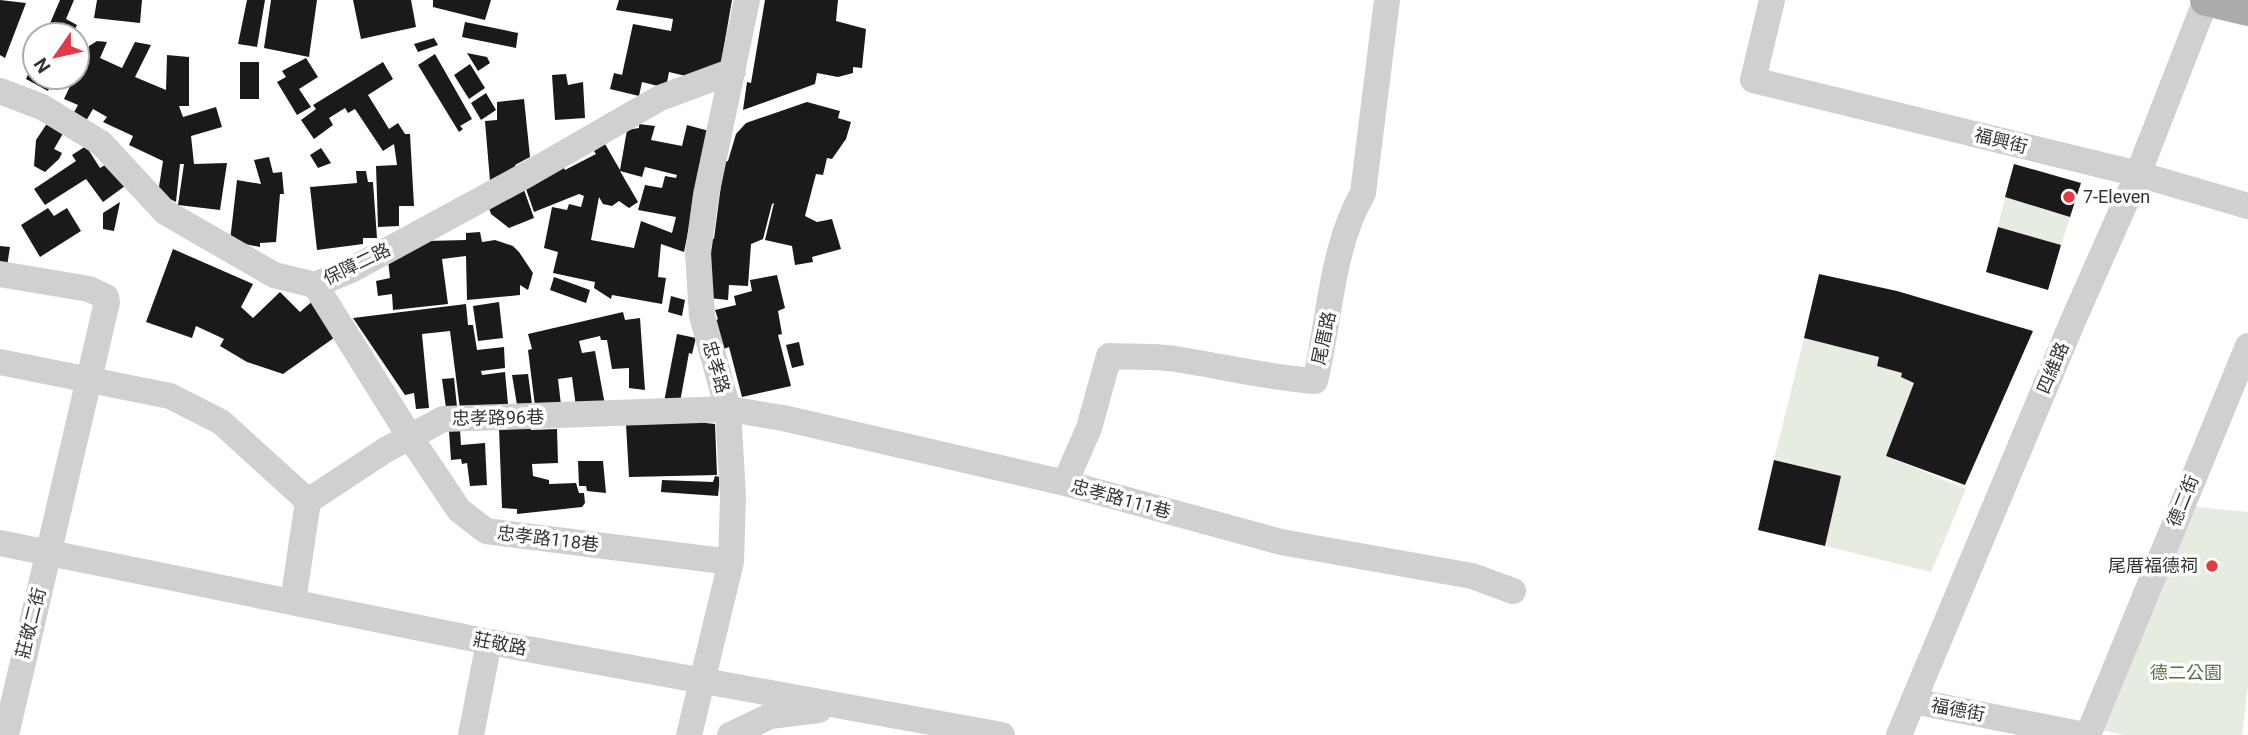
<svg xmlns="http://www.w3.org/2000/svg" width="2248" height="735" viewBox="0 0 2248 735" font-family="Roboto,'Noto Sans TC',sans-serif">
<rect width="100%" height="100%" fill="#fff"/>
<!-- green -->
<path fill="#e6ecdf" d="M2005,197L2070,217L2061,245L1998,227Z
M1804,338L1879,357L1877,366L1902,373L1914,383L1886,456L1966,489L1931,572L1825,546L1841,476L1774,460Z
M2189,506L2248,512V687L2242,735H2124L2097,729Z"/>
<!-- building -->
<path fill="#1a1a1a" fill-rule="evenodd" d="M0,0L26,3L5,58L0,55Z
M60,0H74L66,19L77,25L72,35H45Z
M97,0H142L140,23L94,18Z
M247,0H265L257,47L238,44Z
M271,0H317L309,57L264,48Z
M353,0H411L416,27L361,39Z
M433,0H491L485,20L433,7Z
M619,0H732L720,69L690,77L669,72L666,88L642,82L639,96L610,89L614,73L622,75L633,24L671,31L673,19L616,10Z
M765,0H838L836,21L866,29L862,68L853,67V73L838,77L817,73L815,84L743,110L747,82L751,83Z
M465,22L518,33L516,48L462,37Z
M434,38L438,45L418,52L414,44Z
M97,41L107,42L100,58L122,68L135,42L151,45L135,77L166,90L167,55L189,57V106H179L183,117L216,107L222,127L191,136L194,164L227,163L220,210L178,205L184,164H180L176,202L158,193L163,161L129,145L133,136L103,122L107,117L93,109L86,121L73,114L78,105L64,99L89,46Z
M467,53L487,57L490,63L478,71Z
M435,54L472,119L460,126L463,129L459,132L418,65Z
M35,58V77H54L48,91L26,79Z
M306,58L318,77L299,89L311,107L297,115L277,82L286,77L282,71Z
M240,62H259V99H240Z
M383,62L393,79L368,95L389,129L398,123L405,134H410L414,206H399V226L378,227L376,166L397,165L394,144L383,151L355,109L348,113L345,108L329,118L333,125L314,139L301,120L316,109L313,105Z
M470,64L485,88L469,99L454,75Z
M566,74L568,85L583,82L585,118L555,120L552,75Z
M486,93L496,110L481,120L471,103Z
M524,99L530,157L515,165L517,169L490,181L485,121L497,120V102Z
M807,102L840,111L838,118L851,122L846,139L832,159L827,158L823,175L816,174L805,216L817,222L832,219L841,249L812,257L813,262L795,265L792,246L765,240L774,203L772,204L763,239L751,244L748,286L729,285L728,300L709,298V238L714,239L724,162L728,161L736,134L746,123Z
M48,122L65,130L54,149L62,153L59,159L45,172L34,166L36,140Z
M639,124L655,126L651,140L682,146L687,125L709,131L684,252L661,244L658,277L666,278L662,304L612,295L611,299L594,288L595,282L553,273L558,252L544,248L552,207L567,210L569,204L581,207L584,196L579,194L534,212L525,186L563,166L565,170L596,154L594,151L605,144L620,170L627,130L639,128ZM645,167L677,175L676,178L665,176L662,188L645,185L638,210L676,217L672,233L641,221L634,248L591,240L599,197L603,204L612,206L619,201L629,208L638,202L620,171L642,177Z
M86,146L100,168L110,162L125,186L103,202L86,179L45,205L34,189L76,161L72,155Z
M321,148L331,163L318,168L310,155Z
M269,157L273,173L282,172L284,194H280L276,242L260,243V247L230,241L237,180L261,184L254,160Z
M2014,164L2081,183L2070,217L2005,197Z
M356,171H366L368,182H373L377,238H363V244L317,250L310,187L357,183Z
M523,187L534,218L509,228L491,214L488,205Z
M120,202L114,231L103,229V213Z
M48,208L54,216L67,208L81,231L40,257L21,225Z
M1998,227L2061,245L2048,290L1986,272Z
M480,232L482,242L495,240L513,246L519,252L533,273L528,290L520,285V295L467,300L466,256L442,259L448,304L393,310L392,294L378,296L376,281L390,278L388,260L427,241L466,240V233Z
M0,246L10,247L7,266L0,265Z
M173,249L253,284L241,307L253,318L280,292L300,312L315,299L338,335L283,374L247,362L220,346L224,339L196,326L192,338L146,322Z
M1819,274L1897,291L2033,331L1965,485L1886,456L1914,383L1901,377L1902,373L1877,366L1879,357L1804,338Z
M777,275L785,308L778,311L782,334L778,335L791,386L742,397L729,347L721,350L713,322L718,319L715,310L736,305L734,296L752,291L750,280Z
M554,277L590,290L586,303L550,290Z
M671,296L685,300L682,316L668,312Z
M499,302L503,338L478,341L473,306Z
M466,304L468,325H473L477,350L504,347L505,368L481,371L482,375L505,372L508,404L460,409L450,331L422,334L429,408L416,409L414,393L405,395L353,318Z
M623,312L625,320L640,318L645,390L629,388V368L612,369L607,340H601L600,336L579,341L582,353L595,351L605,405L576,407L572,377L558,379L561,405L535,406L528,350L532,349L528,334Z
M677,334L696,338L692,354L689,353L680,402H664Z
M799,342L804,365L792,368L786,345Z
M528,374L532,404L517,405L512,375Z
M454,378L457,407L446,408L442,379Z
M687,421L715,424L717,475L629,477L626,424Z
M530,427L531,430L557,429L558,463L532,464L533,476L549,480V484L576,483L579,493H584L585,503L582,507L517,514V509L502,508L499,428Z
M460,430L461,445L485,443L487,485L470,486L467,463L462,464L461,459L451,460L449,431Z
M1774,460L1841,476L1825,546L1758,530Z
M578,461H603L606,493L587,491L586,486H579Z
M715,476L720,477L718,496L661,492L662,480L713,482Z"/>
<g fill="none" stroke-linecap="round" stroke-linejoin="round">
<!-- minor -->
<path stroke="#d0d0d0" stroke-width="26" d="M1772,0L1753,80L2138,174L2248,206
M0,91L42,107L101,143L165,212L274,275L315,285L351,270L528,174L660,98L733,71
M0,274L89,289L106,297L107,302L6,735
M315,285L410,437L443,419L728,409L783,418L1065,483L1281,542L1472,576L1513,591
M0,362L170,396L221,422L308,501
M1065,483L1089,428L1109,356C1131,357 1154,356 1175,359C1222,366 1267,378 1315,381C1330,320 1331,248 1363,193L1387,0
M0,543L489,642L1002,735
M293,602L308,501L387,449L410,437L459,510L486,531L731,562
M1913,701L2085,735
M471,735L489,642
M689,735L731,562L733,497L728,409L702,316L698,253L706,195L747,0
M730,735L770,716L819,710
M1899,735L2072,323L2138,174L2206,0
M2088,735L2248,346"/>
<!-- major -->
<path stroke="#ababab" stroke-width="32" d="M2206,0L2248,10"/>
</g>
<!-- markers -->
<g fill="#e63946" stroke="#fff" stroke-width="2.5">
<circle cx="2069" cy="197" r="7"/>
<circle cx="2212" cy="566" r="7"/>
</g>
<g text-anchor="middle" stroke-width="7" stroke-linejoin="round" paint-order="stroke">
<!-- street labels -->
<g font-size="18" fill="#333" stroke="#fff">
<text transform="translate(2001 141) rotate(14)" y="6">福興街</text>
<text transform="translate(357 264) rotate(-26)" y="6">保障二路</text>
<text transform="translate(1324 338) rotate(-78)" y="6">尾厝路</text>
<text transform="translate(716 367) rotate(74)" y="6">忠孝路</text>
<text transform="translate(2053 368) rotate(-67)" y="6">四維路</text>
<text transform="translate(498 418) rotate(-1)" y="6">忠孝路96巷</text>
<text transform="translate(1121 499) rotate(15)" y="6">忠孝路111巷</text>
<text transform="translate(2183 501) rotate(-68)" y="6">德二街</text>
<text transform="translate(548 539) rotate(7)" y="6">忠孝路118巷</text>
<text transform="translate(31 623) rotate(-76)" y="6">莊敬二街</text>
<text transform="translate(500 644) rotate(11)" y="6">莊敬路</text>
<text transform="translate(1958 710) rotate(11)" y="6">福德街</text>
</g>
<!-- poi labels -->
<g font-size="18" fill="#333" stroke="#fff" text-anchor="start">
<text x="2083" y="203">7-Eleven</text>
<text x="2198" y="572" text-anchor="end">尾厝福德祠</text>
</g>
<!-- park labels -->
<g font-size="18" fill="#56703f" stroke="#fff">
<text x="2186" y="679">德二公園</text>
</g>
</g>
<!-- north arrow -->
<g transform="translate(56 56) rotate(236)"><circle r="33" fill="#ffffff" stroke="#adadad" stroke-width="2"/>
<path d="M0-5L12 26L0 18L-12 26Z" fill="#e63946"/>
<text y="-10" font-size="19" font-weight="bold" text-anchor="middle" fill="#333333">N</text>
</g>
</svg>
